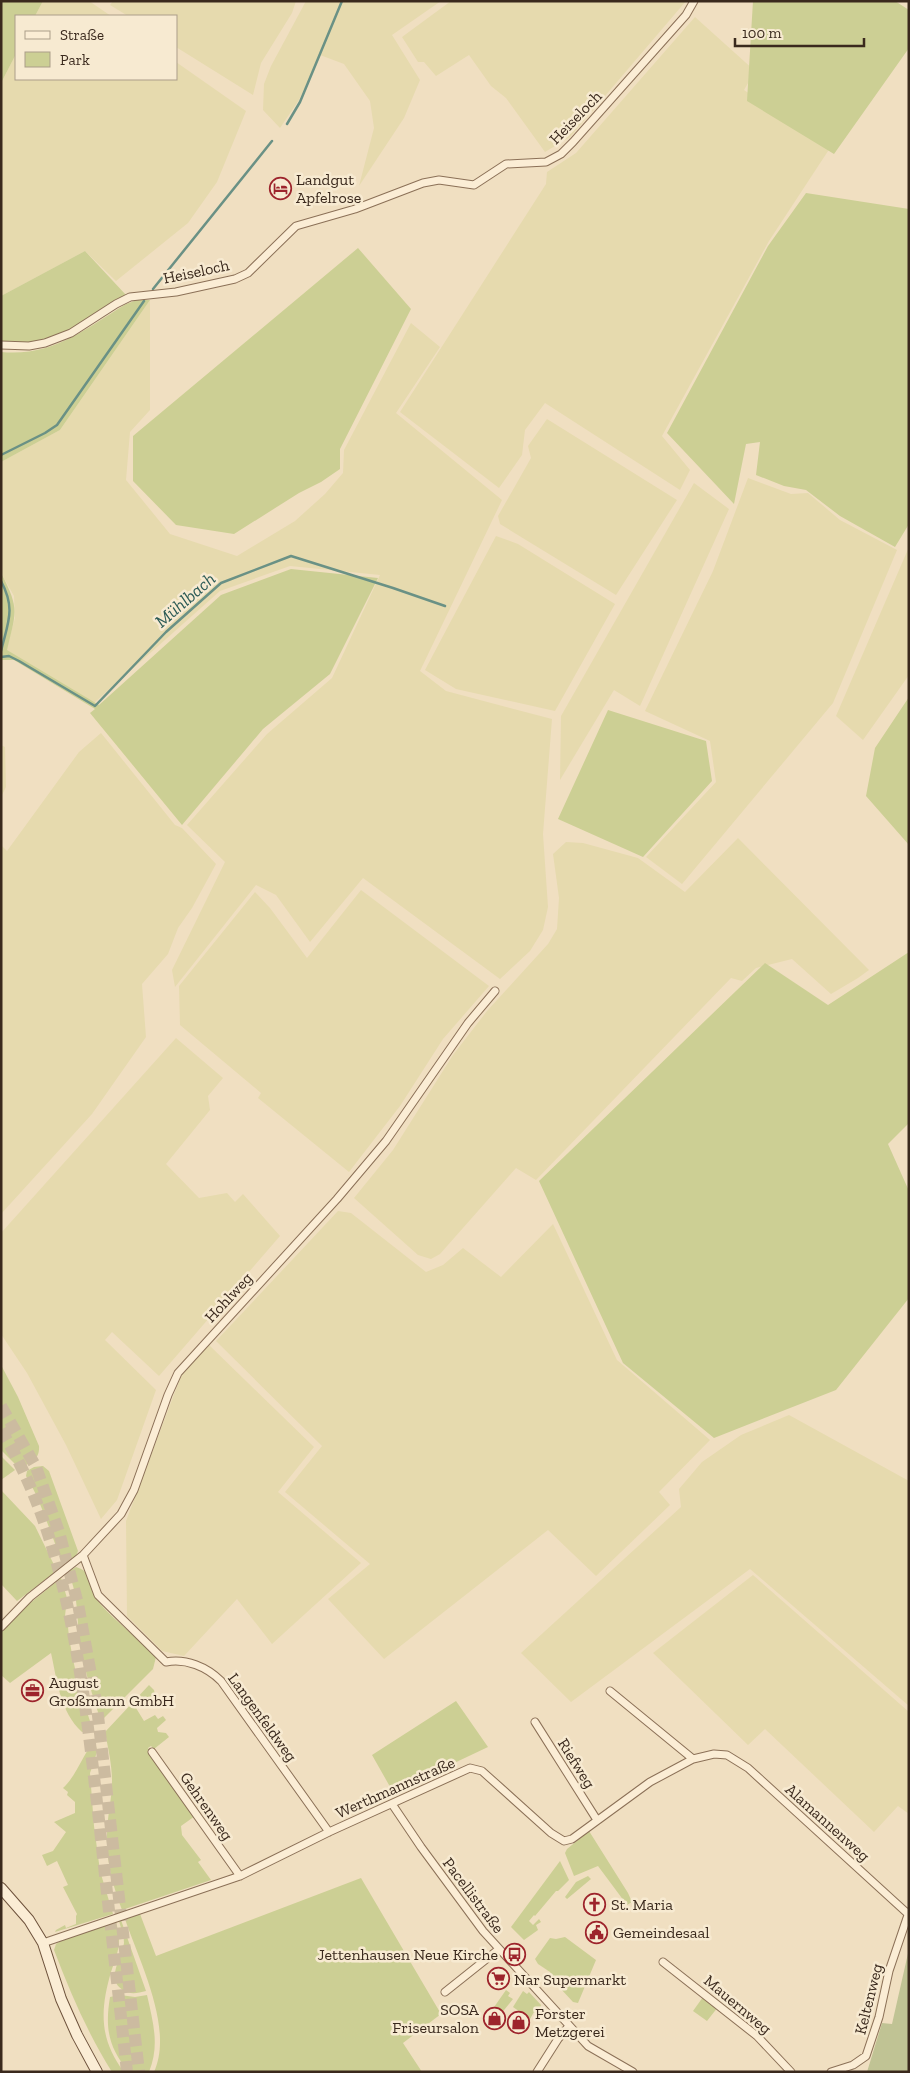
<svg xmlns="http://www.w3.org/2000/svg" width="910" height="2073" viewBox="0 0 910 2073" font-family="'Zilla Slab',serif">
<rect width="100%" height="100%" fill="#f0dfc1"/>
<!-- farmland -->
<path fill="#e6daae" d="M43,1H89L111,16H35Z
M113,1H296L292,13L261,63L253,95L176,47V16H128L110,5Z
M306,1H441L392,35L420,80L404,118L359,186L374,128L370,101L344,64L320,55L299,100L280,128L263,110L264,84L271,66Z
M451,1H686L570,137L545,152L506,98L491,86L469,55L436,76L424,62H418L402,37Z
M695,17L755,71L744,90L830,148L769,241L662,436L690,470L680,490L545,403L525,430L522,455L499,488L400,412L546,184L547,172L576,153Z
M16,54V79H176V62L246,111L217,182L188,223L116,281L85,251L1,296V83Z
M150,300V410L130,432L126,480L170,534L237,556L295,521L325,494L343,473L344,450L411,323L440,347L396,413L502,500L420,671L446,691L552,719L543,834L548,907L543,930L530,951L500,979L363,878L310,942L276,895L256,885L175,987L172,970L225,862L187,825L267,734L332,678L380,575L290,566L220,591L94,703L6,650L15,618L14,596L1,573V462L60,430Z
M547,419L677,500L616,595L500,524L498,516L531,458L528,446Z
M748,478L791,494L808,493L840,520L897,550L833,703L682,884L646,857L716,782L710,741L645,711L713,571Z
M694,483L729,509L640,706L614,690L560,780L561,716Z
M496,536L518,544L615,604L555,711L456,689L425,670Z
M909,547V675L863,740L836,716Z
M101,733L175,825L182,828L216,864L192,908L178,928L168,954L142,984L146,1037L92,1114L1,1214V845L7,851L79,752Z
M1,745L5,747L6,787L1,797Z
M738,838L869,970L858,978L831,994L792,959L756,968L742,981L731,978L536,1180L516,1168L440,1254L431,1259L418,1255L354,1198L393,1150L453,1055L487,1011L548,944L557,929L559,898L553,854L566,842L583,843L638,858L685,892Z
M361,890L489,986L443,1039L400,1106L349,1172L258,1098L261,1093L180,1025L179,986L255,892L270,908L307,958Z
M176,1038L223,1078L208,1096L210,1110L166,1164L199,1198L227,1193L235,1202L243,1194L280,1236L159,1376L112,1332L105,1340L156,1390L117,1500L101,1519L66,1445L27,1373L1,1334V1233Z
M338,1211L351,1213L426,1272L443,1265L463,1248L501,1277L553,1224L617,1360L710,1440L659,1492L670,1505L596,1576L548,1530L384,1659L328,1599L370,1564L285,1492L322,1446L216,1341Z
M208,1344L314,1447L278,1492L361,1563L272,1644L237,1599L184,1656L162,1651L127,1616L126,1521L181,1376Z
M789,1415L909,1481V1706L750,1569L571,1702L521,1653L681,1507L679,1489L702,1462L741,1435Z
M753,1575L909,1712V1814L898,1806L874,1832L765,1729L748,1745L653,1653Z"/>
<!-- green -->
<path fill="#cccf94" d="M1,1H43L35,16H16V54L1,83Z
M753,1H895L909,10V48L834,154L747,101Z
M806,193L909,209V524L895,547L840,516L806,490L784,486L756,475L760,442L746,444L734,504L667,433L768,246Z
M358,248L411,309L340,449V469L321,482L299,493L234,534L176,525L133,481V436Z
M85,251L126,295L64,334L30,344L1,345V296Z
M137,300H150L60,430L1,462V352C53,357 85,329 126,304Z
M291,569L378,578L330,674L263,729L182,825L90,713L95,709L14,660H1V573C20,609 16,612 7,650L99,705L221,595Z
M909,697V845L866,796L875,748Z
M608,710L706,741L712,781L643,857L558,819Z
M909,952V1123L888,1144L909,1191V1298L836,1390L714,1438L623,1363L539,1181L765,963L828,1005Z
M1,1365L18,1397L39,1446C40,1460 30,1463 19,1468L1,1450Z
M1,1456L15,1470L1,1480Z
M43,1466L49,1471L78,1551L76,1556L64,1564C50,1536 43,1503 26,1476L27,1471L34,1467Z
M1,1490L35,1526L57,1571L17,1601L1,1584Z
M76,1567C92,1571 90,1586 96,1598C106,1614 138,1638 153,1652L156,1657L153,1669L101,1721C93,1698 86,1675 81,1651C76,1623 80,1598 68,1572Z
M61,1578L67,1598L65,1616L67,1617C70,1656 80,1692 93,1730L82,1732C60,1712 57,1680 51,1653L10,1683L1,1675V1631L18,1613Z
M149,1685L154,1690L155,1695L136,1708L144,1721L155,1715L158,1719L163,1716L166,1720L157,1728L158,1732L166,1733L169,1737L154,1749L151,1746L148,1748L195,1816L181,1826L182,1835L201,1860L198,1862L211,1880L122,1910C113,1886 106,1861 107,1835C107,1817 112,1799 112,1781C112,1764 108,1748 105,1732Z
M456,1701L488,1747L393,1792L372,1755Z
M95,1740L97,1752L90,1773L94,1826L100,1871L113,1914L55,1932L56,1930L65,1925L66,1928L76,1924V1916L77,1914L63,1887L68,1885L57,1861L47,1866L42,1855L53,1851L66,1832L54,1822L75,1813V1802L67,1795L68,1792L63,1788C77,1775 83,1754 95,1740Z
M589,1831L628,1893L632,1902L627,1905L598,1866L574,1876L565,1853L567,1849Z
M560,1861L569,1880L558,1891H556L535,1916L534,1915L529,1921L533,1925L539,1919L541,1922L536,1925L538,1930L524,1940L511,1927Z
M588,1876L591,1879L567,1899L565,1897L576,1882Z
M361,1878L441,2014L403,2043L422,2072H154C174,2028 139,1961 125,1919L140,1914L156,1956Z
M121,1920L146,1991C138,1993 130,1995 123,1990C105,1979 122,1958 124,1943C124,1936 121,1928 119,1921Z
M116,1922C122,1944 118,1951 111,1972C100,2010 99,2039 124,2072H112C88,2034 70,1992 54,1950L56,1944L61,1941Z
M565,1937L596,1960L578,2003L573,2002L560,1988L550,1972L538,1964L535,1959L550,1938L556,1939Z
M506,1990L510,1993L508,1996L513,1999L500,2015L492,2010Z
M523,1991L527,1994L529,1992L541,2005L537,2019L535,2018L536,2014L534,2012L530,2019L513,2007Z
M120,1995L135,1997L147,1995C153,2022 160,2045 149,2072H129C108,2047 105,2028 110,1997Z
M703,1997L718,2007L707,2021L693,2011Z"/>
<!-- cemetery -->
<path fill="#c0c394" d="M909,1949V2072H867L882,2023L892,2024Z"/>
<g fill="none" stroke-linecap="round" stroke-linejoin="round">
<!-- stream -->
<path stroke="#6a9185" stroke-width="2.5" d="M287,124L300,102L342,1
M153,289L272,141
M1,455L45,433L57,425L144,301
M1,581C16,609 8,622 1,651
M1,657L9,656L19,661L95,706L166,632L221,583L291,556L393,588L445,606"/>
<!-- highway-tunnel -->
<path stroke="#ccbba0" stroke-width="12" stroke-dasharray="12 6" stroke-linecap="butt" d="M1,1406L36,1467L59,1532L78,1604L97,1707L139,2072
M1,1430C70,1542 84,1692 99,1820C108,1904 118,1988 127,2072"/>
<defs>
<path id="street" d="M1,345L29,346L45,343L71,333L116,304L130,297L176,292L235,279L248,273L296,226L355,209L423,183L439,180L474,185L506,164L546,162L561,154L573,142L686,15L694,1
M83,1555L98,1595L166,1662C186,1658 207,1667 221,1681L329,1832
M1,1627L30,1597L83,1555L121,1514L134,1490L168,1395L178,1373L337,1199L386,1141L468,1023L495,991
M610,1691L693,1759
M535,1722L597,1820
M152,1752L240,1876
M392,1804L421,1847L483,1931L588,2046L633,2072
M43,1943L240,1876L329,1832L470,1768L482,1771L551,1833L564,1841L572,1839L650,1782L693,1759L714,1754L727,1755L748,1768L907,1913
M663,1962L757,2036L791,2072
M445,1992L499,1949
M537,2072L558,2039L569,2026
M831,2072L853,2065L866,2056L879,2017L889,1971L909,1912"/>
<path id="secondary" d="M1,1888L29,1920L43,1943L61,1999L77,2035L97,2072"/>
</defs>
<!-- street casing -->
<use href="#street" stroke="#8b7057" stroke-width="9"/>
<!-- secondary casing -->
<use href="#secondary" stroke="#6d513b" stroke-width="12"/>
<!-- street -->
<use href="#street" stroke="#fbedd5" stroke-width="7"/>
<!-- secondary -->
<use href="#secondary" stroke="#fbedd5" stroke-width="10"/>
</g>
<!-- icons -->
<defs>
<symbol id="hotel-ring" viewBox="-11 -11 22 22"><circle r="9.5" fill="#f7ead1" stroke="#9d242c" stroke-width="1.5"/><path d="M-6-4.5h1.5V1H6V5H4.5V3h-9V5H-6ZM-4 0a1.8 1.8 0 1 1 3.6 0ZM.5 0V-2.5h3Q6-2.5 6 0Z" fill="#9d242c"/></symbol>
<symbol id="office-ring" viewBox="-11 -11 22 22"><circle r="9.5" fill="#f7ead1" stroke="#9d242c" stroke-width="1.5"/><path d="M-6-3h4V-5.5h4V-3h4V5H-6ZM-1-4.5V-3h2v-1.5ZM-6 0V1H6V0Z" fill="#9d242c"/></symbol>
<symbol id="church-ring" viewBox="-11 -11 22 22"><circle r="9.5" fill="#f7ead1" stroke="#9d242c" stroke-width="1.5"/><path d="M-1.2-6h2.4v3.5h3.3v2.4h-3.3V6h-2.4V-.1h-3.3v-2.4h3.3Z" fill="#9d242c"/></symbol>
<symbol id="civic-ring" viewBox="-11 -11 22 22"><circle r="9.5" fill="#f7ead1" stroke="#9d242c" stroke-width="1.5"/><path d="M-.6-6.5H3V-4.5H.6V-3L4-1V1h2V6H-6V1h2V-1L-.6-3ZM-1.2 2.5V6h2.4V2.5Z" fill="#9d242c"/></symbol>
<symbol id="bus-ring" viewBox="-11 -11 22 22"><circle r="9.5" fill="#f7ead1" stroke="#9d242c" stroke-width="1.5"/><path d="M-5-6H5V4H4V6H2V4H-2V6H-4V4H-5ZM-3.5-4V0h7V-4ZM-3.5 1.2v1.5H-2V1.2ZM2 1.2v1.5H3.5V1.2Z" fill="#9d242c"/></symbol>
<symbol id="supermarket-ring" viewBox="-11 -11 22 22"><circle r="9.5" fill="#f7ead1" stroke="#9d242c" stroke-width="1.5"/><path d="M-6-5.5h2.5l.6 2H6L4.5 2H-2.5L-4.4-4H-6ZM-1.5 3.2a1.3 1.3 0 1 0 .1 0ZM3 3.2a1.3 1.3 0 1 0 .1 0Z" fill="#9d242c"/></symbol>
<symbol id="shop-ring" viewBox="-11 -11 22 22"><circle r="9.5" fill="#f7ead1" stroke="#9d242c" stroke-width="1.5"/><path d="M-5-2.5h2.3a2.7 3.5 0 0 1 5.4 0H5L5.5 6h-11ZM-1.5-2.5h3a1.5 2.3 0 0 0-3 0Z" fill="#9d242c"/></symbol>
</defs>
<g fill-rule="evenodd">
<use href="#hotel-ring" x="268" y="176" width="25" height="25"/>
<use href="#office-ring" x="20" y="1678" width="25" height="25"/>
<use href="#church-ring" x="582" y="1892" width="25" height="25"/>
<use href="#civic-ring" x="584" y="1920" width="25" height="25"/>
<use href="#bus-ring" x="502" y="1942" width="25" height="25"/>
<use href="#supermarket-ring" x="486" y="1966" width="25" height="25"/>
<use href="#shop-ring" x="482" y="2006" width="25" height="25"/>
<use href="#shop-ring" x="506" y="2010" width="25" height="25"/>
</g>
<g text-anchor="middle" stroke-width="5" stroke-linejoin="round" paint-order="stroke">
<!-- street labels -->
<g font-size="16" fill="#3a291d" stroke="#f7ead1">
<text transform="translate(575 117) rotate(-46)" y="6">Heiseloch</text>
<text transform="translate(196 271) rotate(-12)" y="6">Heiseloch</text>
<text transform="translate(228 1297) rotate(-47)" y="6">Hohlweg</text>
<text transform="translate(263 1717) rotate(54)" y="6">Langenfeldweg</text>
<text transform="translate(577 1763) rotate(58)" y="6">Riefweg</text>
<text transform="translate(395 1787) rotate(-24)" y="6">Werthmannstraße</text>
<text transform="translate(207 1806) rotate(55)" y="6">Gehrenweg</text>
<text transform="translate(828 1822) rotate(42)" y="6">Alamannenweg</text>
<text transform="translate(474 1895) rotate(53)" y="6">Pacellistraße</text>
<text transform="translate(868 1999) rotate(-76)" y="6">Keltenweg</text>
<text transform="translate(738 2004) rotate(40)" y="6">Mauernweg</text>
</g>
<!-- poi labels -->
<g font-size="16" fill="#3a291d" stroke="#f7ead1" text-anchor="start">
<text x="296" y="185">Landgut<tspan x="296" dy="18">Apfelrose</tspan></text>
<text x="49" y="1688">August<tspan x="49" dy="18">Großmann GmbH</tspan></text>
<text x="611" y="1910">St. Maria</text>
<text x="613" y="1938">Gemeindesaal</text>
<text x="498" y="1960" text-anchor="end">Jettenhausen Neue Kirche</text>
<text x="514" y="1985">Nar Supermarkt</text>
<text x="479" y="2015" text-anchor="end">SOSA<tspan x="479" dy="18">Friseursalon</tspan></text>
<text x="535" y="2019">Forster<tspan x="535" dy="18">Metzgerei</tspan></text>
</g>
<!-- water labels -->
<g font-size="18" font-style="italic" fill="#2b5a55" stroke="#f7ead1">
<text transform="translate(185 600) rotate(-41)" y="6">Mühlbach</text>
</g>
</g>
<!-- border -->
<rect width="910" height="2073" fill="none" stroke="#3a291d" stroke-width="5"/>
<!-- legend -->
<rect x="15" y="15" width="162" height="65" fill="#f7ead1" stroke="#ab9d89"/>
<rect x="25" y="31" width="25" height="8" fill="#fbedd5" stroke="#ab9d89"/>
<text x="60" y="40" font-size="15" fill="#3a291d">Straße</text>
<rect x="25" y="52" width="25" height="15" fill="#cccf94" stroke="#ab9d89"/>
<text x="60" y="65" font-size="15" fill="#3a291d">Park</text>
<!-- scale -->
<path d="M735 38v8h129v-8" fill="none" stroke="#3a291d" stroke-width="2.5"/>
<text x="742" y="38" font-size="15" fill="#3a291d" stroke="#f7ead1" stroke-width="4" paint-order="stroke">100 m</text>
</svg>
